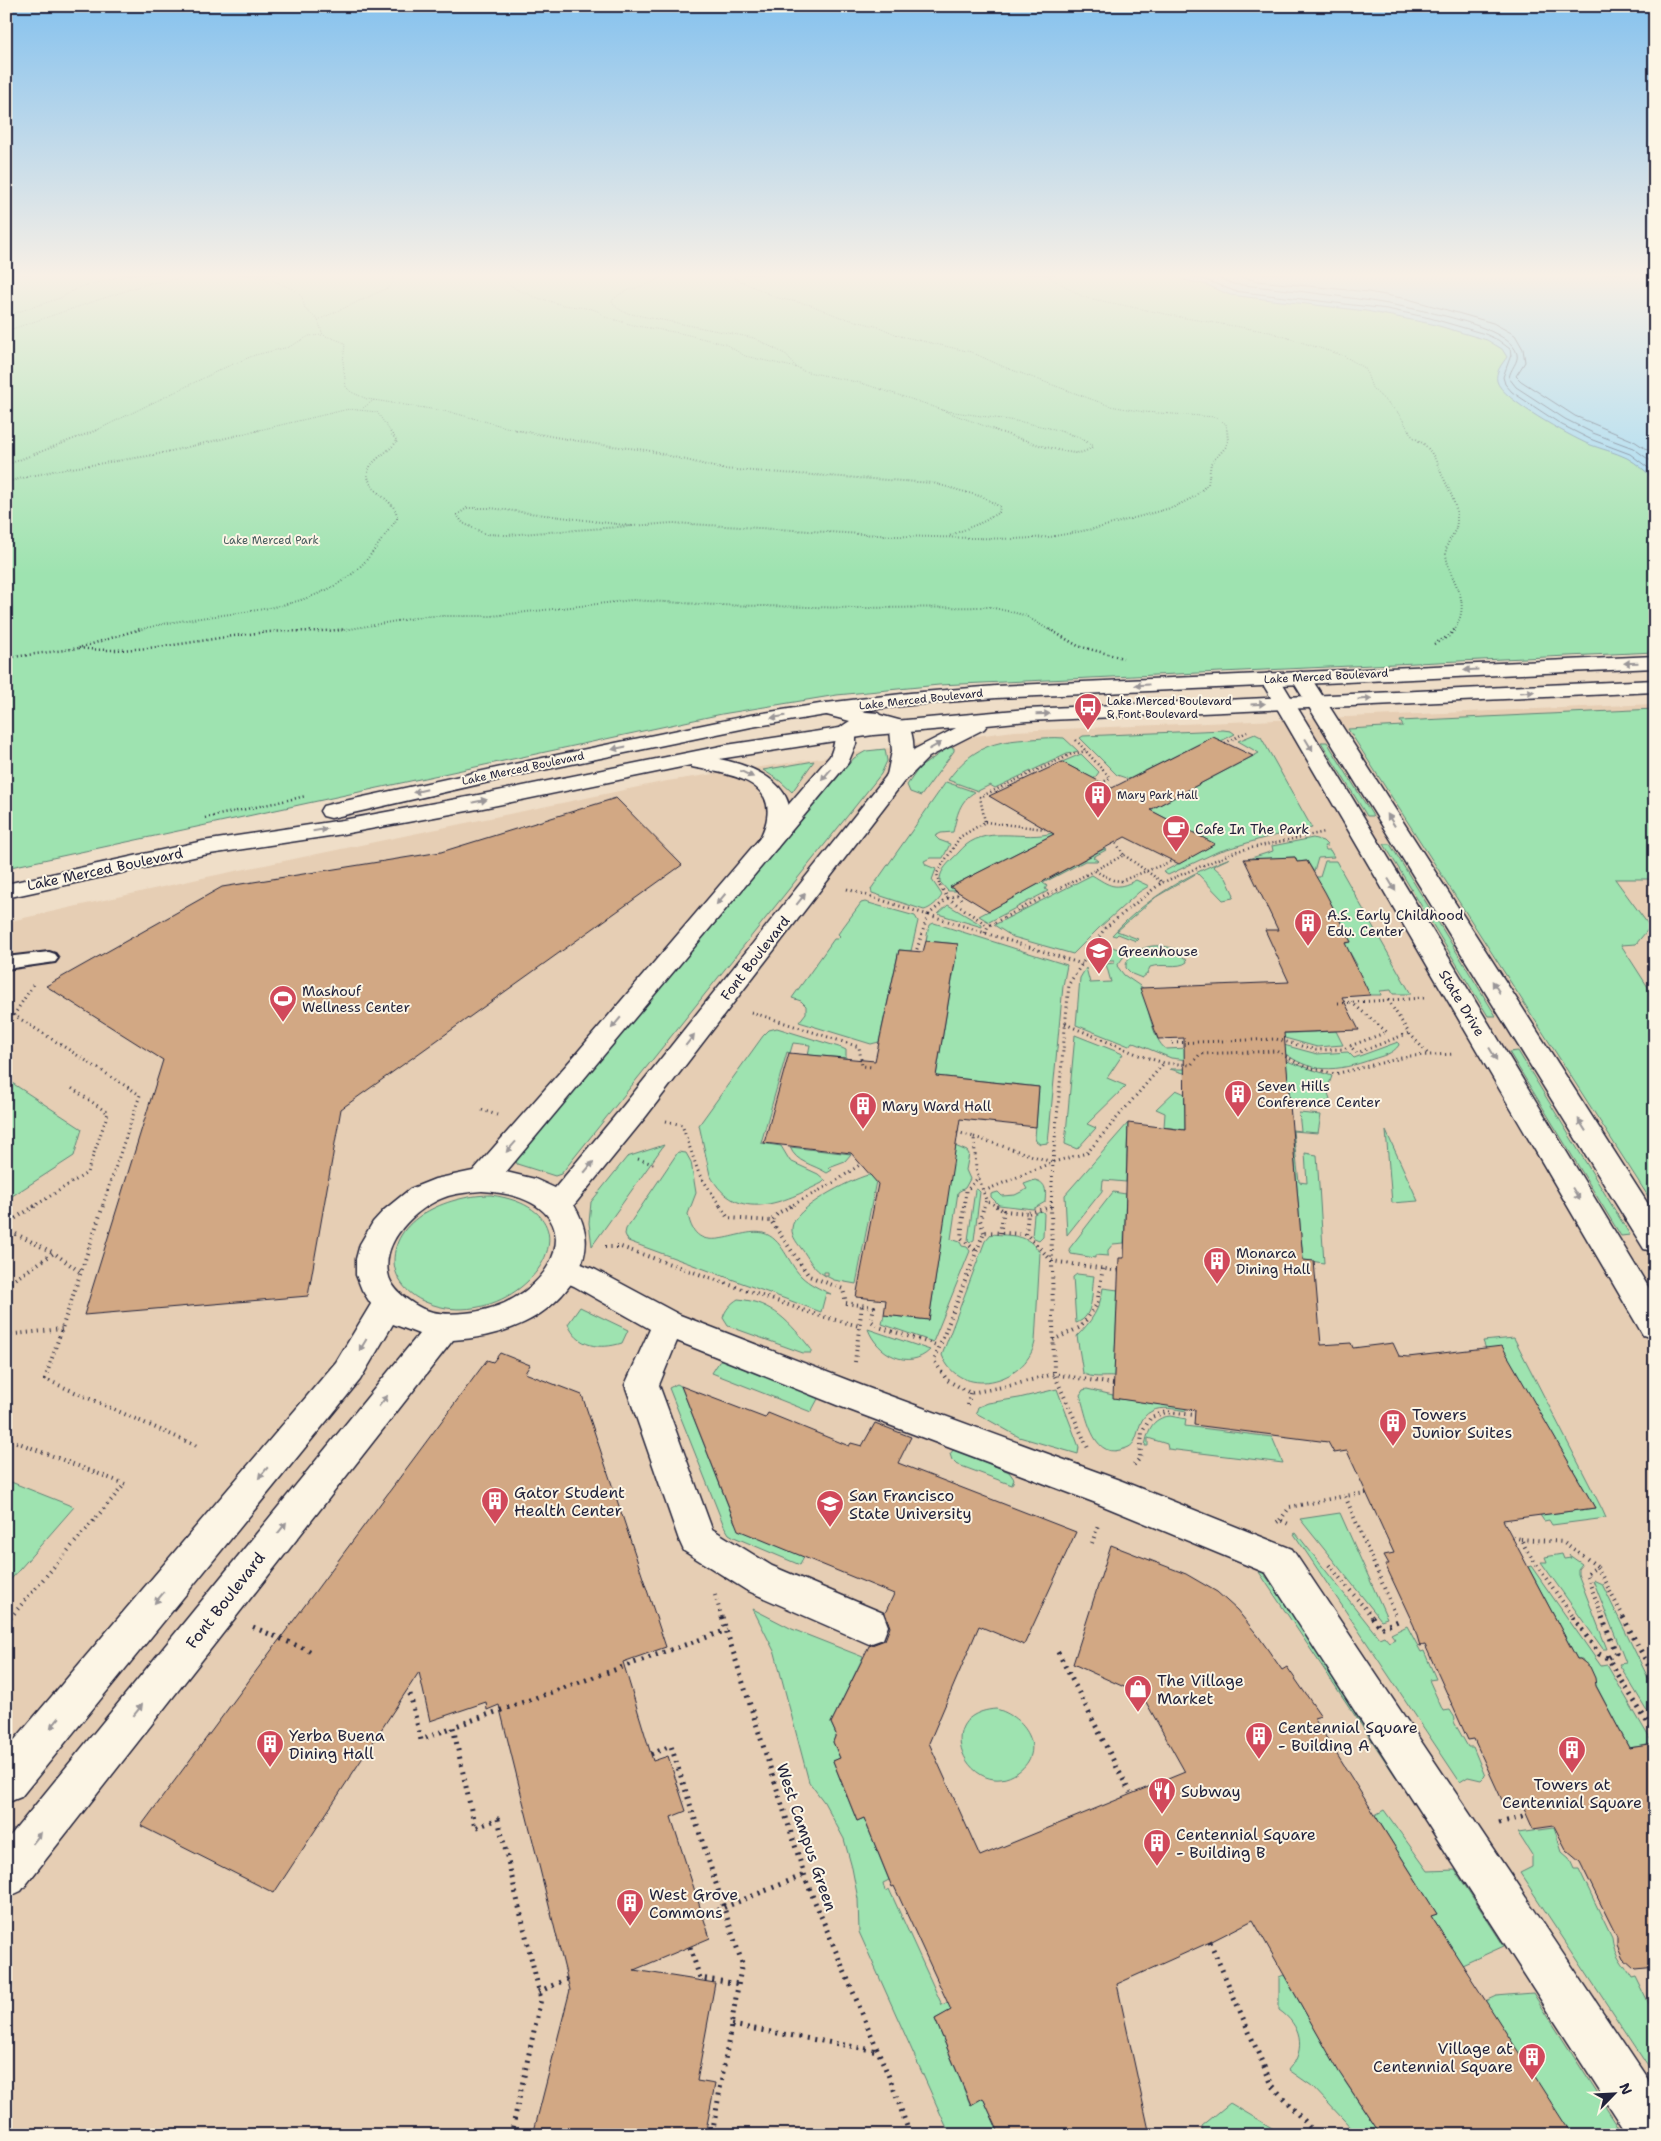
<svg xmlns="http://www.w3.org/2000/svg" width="1661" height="2141" viewBox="0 0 1661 2141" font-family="'Shantell Sans',sans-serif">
<rect width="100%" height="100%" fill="#efdec8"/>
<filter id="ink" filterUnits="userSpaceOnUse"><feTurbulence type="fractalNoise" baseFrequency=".02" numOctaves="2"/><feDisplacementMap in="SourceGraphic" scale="10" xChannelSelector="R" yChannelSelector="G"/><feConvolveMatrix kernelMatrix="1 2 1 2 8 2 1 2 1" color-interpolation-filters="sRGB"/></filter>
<g filter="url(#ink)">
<!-- built -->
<path fill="#e6ceb4" d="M1655,704V2135H6V922L207,877L667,781L908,745L1014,731Z"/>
<!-- green -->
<path fill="#9ee3b0" stroke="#608276" d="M6,274H1655V652L939,685L837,695L722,714L6,868Z
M1655,709V879H1615L1650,927L1636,944L1621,945L1655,998V1207L1348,729L1403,726L1400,721Z
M1223,730L1231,731L1235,734L1221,741L1213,737L1129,779L1117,775L1080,738L1083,736Z
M1255,734L1261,737L1312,828L1264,838L1217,852L1168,875L1163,872L1215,844L1150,810L1259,753L1238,741Z
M1064,738L1078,751L1067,754L995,788L990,785L978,791L948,780C972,747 993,741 1032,739C1043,738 1053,737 1064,738Z
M1321,742H1327L1373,816H1367Z
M949,747L954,748V751L921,796L910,792L907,785L919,768Z
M885,749L887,761L881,774L561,1174L555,1176L517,1164L516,1160L854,758L866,751Z
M1081,754L1099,772L1094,779L1062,762Z
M814,761L792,792L780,781L763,770Z
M946,782L975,792C959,801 957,816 953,832L941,833L935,836L939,840L950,844L943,858H930L924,861L926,865L936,869L932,880L942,895C939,901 930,909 924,910L872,893L871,889Z
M1052,833L1054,834L950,887L957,891H948L940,882C939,872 946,866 952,859C957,855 961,849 966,845C990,826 1025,841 1052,833Z
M1313,838L1323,841L1328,846H1324L1326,850H1330L1334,857L1318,858L1314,872L1307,861L1297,862L1295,857L1245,860L1273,851L1272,846Z
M1384,844H1390L1496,1016H1488Z
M1104,849L1106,850L1093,857L1098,861H1085L1043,883L1047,886L1045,889L1048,891L989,922L979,916Z
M1230,858L1213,866L1226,878L1234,895L1233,898L1223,900L1197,873L1156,897L1117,931L1138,939L1136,941L1118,934L1116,936L1112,935C1146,899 1185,875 1230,858Z
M1325,861H1336L1411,994H1393L1391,990L1380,991L1381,995H1370L1353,966L1357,965L1349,951H1345L1341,943L1351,942L1338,916H1334L1333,908L1316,877H1320Z
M1092,875C1110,886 1115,891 1136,880L1149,886L1139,892L1099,928L1073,954L1013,937L994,925Z
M865,902L915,916L918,921L911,951L899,950L879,1042L871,1044L799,1022L806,1013V1006L801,1001L792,998L834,939H837L840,936L838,934L861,903Z
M948,905L982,925V927L938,914Z
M934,923L1067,965L1063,986L1048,1143L1040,1144L1036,1141L1035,1138L1039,1087L936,1076L958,944L926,941L929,925Z
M1106,945L1127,952L1117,966L1124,975L1143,988C1147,1004 1153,1041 1166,1049L1280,1044L1317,1054L1348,1052L1354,1058L1398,1042L1399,1045C1393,1054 1382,1056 1373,1059C1336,1072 1311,1075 1279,1049L1188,1060L1171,1058L1132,1042L1129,1046L1076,1025L1080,978L1086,968L1090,983L1111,982L1106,964L1114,963V960H1105L1103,954H1098Z
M1152,946C1162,945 1171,947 1180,951L1178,952L1184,958H1186L1187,962C1179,969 1161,963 1150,967L1147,974L1142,978L1132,974L1126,968C1125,955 1141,948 1152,946Z
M777,1028L842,1048L846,1050V1058L808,1055L810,1045L793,1043L790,1053L787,1052L761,1143L781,1146L790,1161L818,1174L826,1181L825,1180L822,1183C784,1202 737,1225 710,1175L699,1125L763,1036L769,1030Z
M1336,1031L1343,1045L1317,1047L1274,1035L1227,1036Z
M1075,1035L1123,1054L1107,1078L1126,1086L1087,1124L1096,1128L1077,1149L1065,1144Z
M1518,1051L1630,1235L1621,1236L1509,1052Z
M1279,1057L1292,1063L1332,1076L1327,1090L1330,1099L1323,1109L1290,1106L1288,1084L1184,1073L1170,1069H1188Z
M6,1079L82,1129L74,1156L6,1200Z
M1176,1090L1185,1094V1130L1164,1127L1165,1113L1156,1109Z
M1299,1113L1321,1115L1318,1133L1293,1131L1299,1182L1307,1183L1305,1153L1317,1155L1324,1263L1303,1260L1292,1130L1301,1131Z
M1128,1123L1126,1182L1103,1180L1102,1191L1067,1235L1065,1195Z
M1386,1131L1418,1201L1392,1203Z
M664,1145L592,1246L589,1223L591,1202L627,1157Z
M955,1146L967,1151L969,1154L966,1170L970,1179L965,1188L958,1192L951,1239L960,1242L962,1246L967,1247L970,1251L933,1342L882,1324L884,1315L929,1320Z
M790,1147L851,1154L845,1161L829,1167L832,1170L827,1173C813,1164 796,1163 790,1147Z
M678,1152L686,1153L691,1162L696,1193L688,1214C696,1261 738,1227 763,1233C782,1238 788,1263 801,1276C809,1284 820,1289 831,1294L826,1293L821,1312L628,1241L625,1234L626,1229Z
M868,1175L877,1176L856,1284L834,1280L824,1275H828V1272H824V1275C814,1269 810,1261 804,1252C799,1245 791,1237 792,1228C793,1208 850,1180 868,1175Z
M1035,1180C1047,1183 1046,1191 1045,1202L1033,1209L999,1205L991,1197V1194L998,1192L1002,1196L1015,1195L1027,1189L1024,1184Z
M977,1189L980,1192L974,1240L970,1242L968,1240L975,1190Z
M1113,1192L1126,1194L1124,1243L1113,1244L1108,1250V1256L1095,1255V1258L1071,1254L1069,1249Z
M491,1195C617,1213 511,1344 421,1300C407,1293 395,1279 394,1262C393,1215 454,1195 491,1195Z
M1040,1211L1043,1212L1044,1214L1043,1236L1039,1240L1032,1237L1034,1214Z
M991,1234C1011,1236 1028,1233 1040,1253L1035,1342C1026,1384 959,1400 942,1355L985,1241Z
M1077,1274L1094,1276C1091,1292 1095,1317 1076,1323L1073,1277Z
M1103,1288L1118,1290L1114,1377C1103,1376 1092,1379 1083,1373L1077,1336C1091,1322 1100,1309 1103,1288Z
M738,1299C773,1302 790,1323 811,1349V1353H803L728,1326L723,1318C725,1310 731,1303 738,1299Z
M580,1307L628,1330L622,1343C600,1350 577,1347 568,1324Z
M868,1329L930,1350C909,1371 877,1354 868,1329Z
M1514,1338L1602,1509L1606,1518L1552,1525L1549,1520L1544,1521L1540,1515L1595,1508L1502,1347L1486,1349L1483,1341Z
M721,1359L819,1397L811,1412L712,1373Z
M677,1384L681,1386L735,1523L804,1557L800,1565L734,1537L729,1534L724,1526L669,1388Z
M1057,1389L1079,1447L1078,1454L1019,1437L976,1413L978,1407L988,1403L1019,1398Z
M1087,1389L1113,1395L1114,1398L1186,1408V1411C1175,1409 1161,1406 1152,1411C1139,1417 1140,1429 1135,1440C1132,1447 1127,1448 1120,1450C1092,1458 1086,1413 1080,1395L1083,1390Z
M1170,1416L1186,1419L1185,1426L1272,1437L1283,1463L1168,1449L1167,1444L1148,1438V1446H1145C1148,1430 1152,1418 1170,1416Z
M954,1449L1009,1472L1014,1479L1012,1485L956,1464L952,1460L950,1454Z
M6,1480L74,1507L6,1585Z
M1340,1513L1387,1618L1381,1620L1300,1519Z
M1296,1533L1379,1638L1384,1636L1389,1642L1395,1639L1391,1634L1407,1626L1421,1652L1424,1651L1436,1679L1429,1680L1443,1711L1450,1710L1455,1718L1454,1722L1468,1747H1473L1485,1776L1481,1780L1468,1777L1460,1782L1294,1534Z
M1562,1554L1564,1559L1571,1558L1569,1555L1582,1564L1578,1569V1574L1607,1649H1603L1541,1562H1547L1545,1557Z
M1257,1565L1301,1622L1397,1776L1396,1777L1255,1566Z
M1531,1566L1601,1666L1607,1665L1653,1744L1629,1748L1582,1659H1577L1528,1567Z
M1593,1580L1602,1584L1655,1692V1724L1619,1664L1626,1663Z
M753,1609L792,1629L863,1657L831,1723L836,1734L833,1742L840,1758L833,1761L857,1821L864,1818L889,1880L883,1883L885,1891L889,1889L942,2005L954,1999L958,2007L935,2019L970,2104L983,2098L1000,2135H950L859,1932L858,1899L852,1868L844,1839L824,1802L809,1782L775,1653Z
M996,1709C1024,1716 1048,1750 1018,1772C972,1805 926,1714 996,1709Z
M1384,1810L1428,1871L1455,1870L1504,1946L1462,1965L1431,1916L1437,1914L1375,1815Z
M1554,1828L1562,1852L1569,1858L1574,1869H1579L1612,1938C1613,1954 1625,1965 1632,1978L1636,1977L1655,2016V2077L1520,1873L1532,1867V1855L1518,1833Z
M1284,1975L1346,2083L1381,2135H1358L1312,2086L1289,2070C1307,2049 1301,2025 1279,2010V1977Z
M1533,1993L1624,2135H1571L1485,2001L1496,1996Z
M1230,2103L1282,2134V2135H1204L1202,2126Z"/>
<!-- water -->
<path fill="#94d7f6" stroke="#668fab" d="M1174,274H1655V479C1646,472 1638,464 1627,458C1615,452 1601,449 1588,444C1570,436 1501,399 1497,381C1495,372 1502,364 1507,357L1502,349L1487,340L1432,324L1366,311L1230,295L1207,285L1184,280Z"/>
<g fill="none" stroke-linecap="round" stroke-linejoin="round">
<!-- shore -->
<path stroke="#506a86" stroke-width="1" d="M1183,274L1206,280L1234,291L1387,309L1430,318L1485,334L1498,340L1510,349L1511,355L1503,377L1505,384L1512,392L1562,425L1590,439L1630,454L1655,473
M1209,274L1233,284C1278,289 1507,309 1517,354C1519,362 1510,369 1509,378L1516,387L1565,419L1593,433L1633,448L1655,464
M1227,274L1258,281L1368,292L1408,299L1493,323L1515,335L1523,349L1525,362L1516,376L1521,381L1575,416L1634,441L1655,455"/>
</g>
<!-- building -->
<path fill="#d2a884" stroke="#22223b" d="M1213,737L1253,756L1150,810L1215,844L1179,864L1125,837L989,911L950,887L1054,834L989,796L1062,762L1112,788Z
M616,798L682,865L341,1109L308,1296L84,1315L163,1060L46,986L222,887L441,852Z
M1295,857L1297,862L1307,861L1325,892L1351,942L1345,943L1370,995L1342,997L1359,1030L1284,1033L1303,1260L1314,1261L1321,1345L1351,1343L1353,1348L1393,1343L1399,1356L1408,1357L1502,1346L1595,1508L1503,1520L1577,1659H1580L1590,1667L1595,1678L1596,1686L1629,1748L1655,1744V1967L1635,1969L1623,1958L1617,1945V1937L1580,1862L1567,1851L1554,1826L1533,1829L1520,1800L1505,1802V1799L1502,1800L1474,1739L1468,1740L1425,1645L1420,1646L1414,1626L1385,1564H1389L1384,1555L1394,1553L1347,1451L1334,1453L1328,1442L1194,1425L1195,1410L1113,1398L1119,1258H1124L1128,1123L1185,1130L1184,1038L1158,1039L1140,988L1289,982L1265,930H1278L1244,859Z
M926,941L958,944L936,1076L1039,1087L1036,1127L960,1119L929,1320L884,1315L886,1300L856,1297L878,1184L851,1153L764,1143L789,1053L875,1061L899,950L923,952Z
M500,1353L530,1365L525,1373L582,1395L666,1647L623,1662L653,1761L668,1756L686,1811L671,1817L710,1938L634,1970L715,1983L697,2081L715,2084L705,2135H533L570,1990L499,1705L487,1710L486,1702L430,1721L419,1672L274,1893L141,1826L487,1360L493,1362Z
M681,1386L765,1418L768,1413L849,1446L851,1443L862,1446L875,1423L911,1437L898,1463L1076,1532L1024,1645L979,1626L929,1743L980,1856L1185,1772L1142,1695L1073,1664L1111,1545L1186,1574L1217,1592L1237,1610L1259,1637L1282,1670L1287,1667L1321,1716L1314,1718L1437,1914L1431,1916L1572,2135H1381L1339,2072L1253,1920L1210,1942L1117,1984L1150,2135H1000L983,2098L971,2105L935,2019L951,2010L894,1886L892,1887L864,1818L857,1821L833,1761L840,1758L833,1742L836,1734L831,1723L869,1646L885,1640L890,1627L885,1613L894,1594L738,1530Z"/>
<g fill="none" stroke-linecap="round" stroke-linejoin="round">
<defs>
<path id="service" d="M49,952L55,954L58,958L55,962L6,969V957Z"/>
<path id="minor" d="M1301,672L1308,674L1311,678L1655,1215V1252L1644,1249L1291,678L1294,674Z
M1270,673L1277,675L1280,679L1655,1298V1339L1643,1335L1260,679L1263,675Z
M564,1257L596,1270L680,1315L863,1386L1122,1481L1292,1549L1655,2090V2135H1628L1266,1573L1096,1503L839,1406L677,1341L659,1385L712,1529L772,1566L883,1613L888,1626L883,1639L869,1644L746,1590L684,1551L679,1540L625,1385L650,1329L574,1286L553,1277L548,1269L553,1261Z"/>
<path id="tertiary" d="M826,703L866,712L878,713L880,715L906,722C917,737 914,760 908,776L644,1119L574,1205C588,1229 590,1249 577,1274C552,1319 502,1337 453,1340L21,1891L6,1898V1841L419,1334L393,1324L360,1380L21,1797L6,1803V1750L336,1362L371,1304L362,1290L356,1275V1259L360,1244L373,1222L384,1210L410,1189L435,1179L473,1171L575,1055L830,756C839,736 829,733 850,721L819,713L816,709L819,705ZM871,726L890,730L892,751L887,775L624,1105L555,1188L535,1179L506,1172L848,763L856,744V735ZM482,1191C605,1198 557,1306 465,1313C447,1315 429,1314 414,1304C403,1297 390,1287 388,1273C382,1239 418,1206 448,1196C459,1193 471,1192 482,1191Z"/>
<path id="secondary" d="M1655,656V668L996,698L910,705L826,715L751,727L533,772L331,818L323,816L320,811L323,806L331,804L533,760L751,715L826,703L910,693L996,686Z
M1655,680V692L1027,721L987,725L984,729L929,757L905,781L897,782L889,781L886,776L889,771L915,749L956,728L873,735L719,759C766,768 813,796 777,848L769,850L761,848L758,843C761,835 766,827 767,818C774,777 719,773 692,767L691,765L478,809L343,834L203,855L6,898V884L203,841L343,820L478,795L726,745L873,723L1027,709Z"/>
</defs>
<!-- service casing -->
<use href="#service" stroke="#22223b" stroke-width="4"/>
<!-- minor casing -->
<use href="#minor" stroke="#22223b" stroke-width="3"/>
<!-- tertiary casing -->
<use href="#tertiary" stroke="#22223b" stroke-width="3"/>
<!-- secondary casing -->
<use href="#secondary" stroke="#22223b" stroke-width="3"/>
<!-- path-far5 -->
<path stroke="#22223b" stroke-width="1" stroke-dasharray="0.5 2" stroke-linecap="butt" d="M241,274L269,279L295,290L302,297L305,309L318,320L323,335
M496,274L516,289L535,297L563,305L592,309L600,312L605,317L637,326L680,333L725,344L745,356L797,368
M665,274C650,289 626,285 612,301C616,309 623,312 631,314L754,338L787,355L794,365L803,371L861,383L926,404L998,431
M725,274L778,298L811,305L840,317L879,327L900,336L971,352L1004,367L1110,406L1144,412L1216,417L1226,424L1227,431
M1045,274L1083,297L1185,318L1270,332L1344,356L1365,368L1372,388L1400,415L1409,431
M6,316L60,298L80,287L131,274
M318,320L390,287L394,281L392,274
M6,331L146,284L204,274
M363,408L374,400
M941,410L1022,422L1063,431
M95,431L226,367L255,355L289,347L309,336L323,335L343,342L345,345L343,362L346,387L351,392L367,399L450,412L521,431
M255,431L349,409L377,412L390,431"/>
<!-- path-far4 -->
<path stroke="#22223b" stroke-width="2" stroke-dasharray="0.5 2.5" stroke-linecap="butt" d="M516,430L595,444L646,450L722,469L933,483L983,497L1000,507L999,512L985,521L949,536
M994,430C1018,438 1050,450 1075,453C1082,453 1088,451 1093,446L1081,438L1058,430
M1409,430C1411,438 1419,440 1425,445C1433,453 1438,465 1442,475C1449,489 1462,514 1455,530C1452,538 1445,544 1446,554C1449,584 1474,596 1454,631
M6,465L97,430
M6,482L53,471L154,455L260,430
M467,508H490L632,526L506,535L485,534L463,523L457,515Z
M632,526L673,523L896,536L1014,539L1050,537L1098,528L1174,507L1194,497L1208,484L1211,463L1226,447L1228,441L1227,430
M136,631C202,610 291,619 348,577C368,563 382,538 397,519C398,499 367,494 368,473C369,460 390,452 397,441L389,430
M338,631L426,616H492L632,600L717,605L857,608L990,607L1024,615L1051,631"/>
<!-- path-far3 -->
<path stroke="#22223b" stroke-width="2.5" stroke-dasharray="1 3" stroke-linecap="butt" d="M1049,629L1078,646L1123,658
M1434,644L1449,636L1455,629
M79,648C142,656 206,637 269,632C294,630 320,633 345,629
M6,658L79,648L140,629
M1076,740L1110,778L1095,787L1104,792
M1225,743L1247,732
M205,818L306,796
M985,822L1045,829
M1124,855L1162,882
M1095,871L1113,880L1121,881L1172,861
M939,884L937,873L960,837L985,822L980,797L1072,754L1086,751
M1068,884L1124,855L1116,843
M1159,884L1237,851L1325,832"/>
<!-- path-far2 -->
<path stroke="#22223b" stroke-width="3" stroke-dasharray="1 4" stroke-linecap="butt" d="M847,889L928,915L916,952
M961,899L957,895L948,898L988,926
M928,915L948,898L938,883
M929,915L1082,964
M985,933L988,926L1070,883
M33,985L14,1015L140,1095L102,1207
M1388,1000L1409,1033L1429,1055
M1351,1002L1387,1032L1350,1046L1357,1053L1409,1033
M1338,1003L1424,998
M751,1012L859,1047L862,1066L873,1067
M1065,1024L1139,1055L1164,1063L1191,1065L1200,1054L1276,1051L1303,1066L1335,1074L1410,1056L1455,1054
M1172,1043L1276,1039L1316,1050L1344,1049L1350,1046
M482,1110L497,1115
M666,1121L682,1125L699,1174L721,1207
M957,1132L974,1137L976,1169L986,1200
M974,1137L1052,1162
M638,1159L656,1165
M984,1191L1053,1162L1087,1153L1164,1063
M33,1207L87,1173L108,1113L70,1087
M789,1207L833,1183L861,1164
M964,1207L966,1191L979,1177
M984,1207L986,1200L998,1207
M1051,1207L1053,1162L1069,984L1105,928L1161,883"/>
<!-- path-far1 -->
<path stroke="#22223b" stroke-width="4" stroke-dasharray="1 4.5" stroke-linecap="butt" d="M103,1206L45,1379L197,1446
M720,1206L728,1218L771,1221
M791,1206L778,1213L771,1221L809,1276L843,1289L846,1303L874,1307L871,1321L879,1327L939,1346
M964,1206L961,1238L976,1251
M996,1206L1004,1211
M1051,1206L1054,1374L1088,1448
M6,1224L35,1206
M6,1229L54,1253
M984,1232L980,1220L984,1206
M1000,1233L1004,1211L1028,1213
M1026,1234L1028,1213L1051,1207
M605,1247H621L817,1315L859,1326
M6,1285L54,1253L80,1272
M6,1335L62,1329
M1053,1340L1081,1327L1097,1304L1103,1268
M855,1362L862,1305
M1113,1384L1054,1374L1008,1386L970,1393L947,1380L934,1361L984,1232L1026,1234L1052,1261L1119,1271
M968,1405L970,1393
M6,1438L125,1484L10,1618
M1134,1465L1140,1458L1142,1432L1151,1417L1166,1412L1195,1415
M1366,1493L1345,1496L1397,1618
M1280,1520L1290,1507L1345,1496
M1277,1522L1280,1520L1291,1525
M1513,1537L1521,1539L1527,1551L1574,1618
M1521,1539L1564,1542L1597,1566
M1092,1543L1098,1525
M1329,1565L1373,1618
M715,1595L722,1618
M1603,1618L1586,1574L1597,1567L1624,1618"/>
<!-- path -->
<path stroke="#22223b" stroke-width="5" stroke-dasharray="2 5.5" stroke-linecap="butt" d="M722,1617L807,1883L892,2084L910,2135
M1372,1617L1381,1628L1398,1621L1396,1617
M1573,1617L1599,1654L1608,1658L1655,1735
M1602,1617L1616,1653L1608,1658
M1623,1617L1655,1678
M6,1623L11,1617
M253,1627L312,1652
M1058,1652L1130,1793
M410,1694L421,1740L453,1727
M651,1754L671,1746L742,1963L712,2135
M1499,1823L1527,1816
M703,1916L804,1875
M1210,1942L1272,2085L1316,2135
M690,1947L700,1978L739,1984
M538,1992L567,1979
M732,2025L878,2051
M511,2135L541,1999L498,1819L475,1828L453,1727L727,1630"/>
<!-- service -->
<use href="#service" fill="#fcf5e5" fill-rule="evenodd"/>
<!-- minor -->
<use href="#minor" fill="#fcf5e5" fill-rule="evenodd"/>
<!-- tertiary -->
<use href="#tertiary" fill="#fcf5e5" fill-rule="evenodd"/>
<!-- secondary -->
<use href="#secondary" fill="#fcf5e5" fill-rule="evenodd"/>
</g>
<!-- one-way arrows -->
<defs><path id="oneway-solid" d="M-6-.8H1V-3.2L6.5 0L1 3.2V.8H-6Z" transform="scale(1.25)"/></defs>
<g fill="#9a9698">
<use href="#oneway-solid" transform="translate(1631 663) rotate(178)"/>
<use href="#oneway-solid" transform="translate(1471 670) rotate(177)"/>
<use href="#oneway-solid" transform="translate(1142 685) rotate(177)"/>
<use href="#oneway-solid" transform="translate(1527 692) rotate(-3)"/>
<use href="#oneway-solid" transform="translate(1365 699) rotate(-3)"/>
<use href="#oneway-solid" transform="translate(1258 704) rotate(-3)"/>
<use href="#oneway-solid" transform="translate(1043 714) rotate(-2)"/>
<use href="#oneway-solid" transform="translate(778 717) rotate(171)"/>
<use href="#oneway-solid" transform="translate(1309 745) rotate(59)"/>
<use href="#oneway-solid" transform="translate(935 746) rotate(-29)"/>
<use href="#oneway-solid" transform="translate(619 748) rotate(168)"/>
<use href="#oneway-solid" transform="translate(747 774) rotate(26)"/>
<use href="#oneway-solid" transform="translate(826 775) rotate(130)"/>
<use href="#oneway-solid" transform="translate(420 791) rotate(167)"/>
<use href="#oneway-solid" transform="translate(480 801) rotate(-11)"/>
<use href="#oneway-solid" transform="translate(1391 820) rotate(-122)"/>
<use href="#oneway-solid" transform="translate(320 830) rotate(-9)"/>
<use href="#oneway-solid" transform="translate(1392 885) rotate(59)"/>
<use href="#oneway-solid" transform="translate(721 899) rotate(130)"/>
<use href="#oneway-solid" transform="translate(801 899) rotate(-52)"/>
<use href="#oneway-solid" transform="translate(1496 987) rotate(-122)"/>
<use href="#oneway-solid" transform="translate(616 1023) rotate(130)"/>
<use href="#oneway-solid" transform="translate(690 1040) rotate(-52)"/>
<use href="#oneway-solid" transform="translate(1493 1054) rotate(59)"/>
<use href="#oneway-solid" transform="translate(1582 1125) rotate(-122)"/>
<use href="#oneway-solid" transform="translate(511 1147) rotate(132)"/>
<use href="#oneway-solid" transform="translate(589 1167) rotate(-50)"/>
<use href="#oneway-solid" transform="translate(1576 1194) rotate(59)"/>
<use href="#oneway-solid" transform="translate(363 1345) rotate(121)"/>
<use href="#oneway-solid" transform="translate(383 1401) rotate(-51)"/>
<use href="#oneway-solid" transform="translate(263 1473) rotate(130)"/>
<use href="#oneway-solid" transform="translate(282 1528) rotate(-52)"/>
<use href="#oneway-solid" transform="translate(159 1598) rotate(130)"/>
<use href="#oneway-solid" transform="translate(138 1710) rotate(-52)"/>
<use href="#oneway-solid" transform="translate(55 1723) rotate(130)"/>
<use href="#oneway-solid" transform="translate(37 1838) rotate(-52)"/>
</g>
</g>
<!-- sky -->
<linearGradient id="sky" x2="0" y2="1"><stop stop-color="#86c2ee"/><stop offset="0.48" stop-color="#f8f0e6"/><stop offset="1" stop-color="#f8f0e6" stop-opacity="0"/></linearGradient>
<rect width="1661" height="574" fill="url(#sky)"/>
<!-- icons -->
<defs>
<symbol id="bus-pin" viewBox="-11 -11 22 30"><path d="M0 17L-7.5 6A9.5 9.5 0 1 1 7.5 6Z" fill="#d1495b" stroke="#fcf5e5"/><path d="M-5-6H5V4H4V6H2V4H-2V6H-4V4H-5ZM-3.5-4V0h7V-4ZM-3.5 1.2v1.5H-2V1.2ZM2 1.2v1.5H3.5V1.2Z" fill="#fff"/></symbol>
<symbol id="building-pin" viewBox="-11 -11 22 30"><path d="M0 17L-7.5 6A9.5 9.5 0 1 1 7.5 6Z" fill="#d1495b" stroke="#fcf5e5"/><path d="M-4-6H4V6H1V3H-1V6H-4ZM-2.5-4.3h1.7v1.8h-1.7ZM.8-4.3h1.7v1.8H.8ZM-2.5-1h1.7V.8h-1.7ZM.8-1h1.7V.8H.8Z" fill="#fff"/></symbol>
<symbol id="cafe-pin" viewBox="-11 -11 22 30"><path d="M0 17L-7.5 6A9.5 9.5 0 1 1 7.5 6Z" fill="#d1495b" stroke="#fcf5e5"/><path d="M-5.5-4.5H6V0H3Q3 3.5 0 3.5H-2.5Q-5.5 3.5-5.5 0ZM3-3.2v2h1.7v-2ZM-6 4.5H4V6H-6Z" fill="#fff"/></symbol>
<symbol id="university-pin" viewBox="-11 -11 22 30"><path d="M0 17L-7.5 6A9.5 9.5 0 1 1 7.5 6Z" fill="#d1495b" stroke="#fcf5e5"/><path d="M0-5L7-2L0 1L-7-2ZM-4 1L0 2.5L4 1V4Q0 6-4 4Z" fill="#fff"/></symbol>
<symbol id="stadium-pin" viewBox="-11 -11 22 30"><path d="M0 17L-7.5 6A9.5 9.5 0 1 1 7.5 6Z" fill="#d1495b" stroke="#fcf5e5"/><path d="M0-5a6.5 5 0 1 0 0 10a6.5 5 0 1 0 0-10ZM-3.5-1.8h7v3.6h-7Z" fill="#fff"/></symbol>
<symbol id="shop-pin" viewBox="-11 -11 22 30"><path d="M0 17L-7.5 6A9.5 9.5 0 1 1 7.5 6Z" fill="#d1495b" stroke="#fcf5e5"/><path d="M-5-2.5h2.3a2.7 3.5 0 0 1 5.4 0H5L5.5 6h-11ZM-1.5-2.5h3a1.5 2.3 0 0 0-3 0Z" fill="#fff"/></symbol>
<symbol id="restaurant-pin" viewBox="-11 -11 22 30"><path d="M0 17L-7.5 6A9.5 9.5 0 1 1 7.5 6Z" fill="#d1495b" stroke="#fcf5e5"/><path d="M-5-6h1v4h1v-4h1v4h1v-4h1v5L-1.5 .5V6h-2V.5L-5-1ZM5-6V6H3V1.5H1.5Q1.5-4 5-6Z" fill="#fff"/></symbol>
</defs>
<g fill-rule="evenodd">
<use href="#bus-pin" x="1072" y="691" width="32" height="43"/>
<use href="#building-pin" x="1082" y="779" width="32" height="43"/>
<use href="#cafe-pin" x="1160" y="813" width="32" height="43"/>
<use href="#building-pin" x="1292" y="907" width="32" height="43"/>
<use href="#university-pin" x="1083" y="935" width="32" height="43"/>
<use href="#stadium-pin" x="267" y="983" width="32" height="43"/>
<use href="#building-pin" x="1222" y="1078" width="32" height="43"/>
<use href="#building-pin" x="847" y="1090" width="32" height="43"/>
<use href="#building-pin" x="1201" y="1245" width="32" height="43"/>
<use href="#building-pin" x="1377" y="1407" width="32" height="43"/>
<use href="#building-pin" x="479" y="1485" width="32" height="43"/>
<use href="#university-pin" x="814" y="1488" width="32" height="43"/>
<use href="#shop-pin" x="1122" y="1673" width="32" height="43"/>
<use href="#building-pin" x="1243" y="1720" width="32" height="43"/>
<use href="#building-pin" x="254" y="1728" width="32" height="43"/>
<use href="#building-pin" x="1556" y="1734" width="32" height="43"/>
<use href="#restaurant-pin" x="1146" y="1775" width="32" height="43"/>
<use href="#building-pin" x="1141" y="1827" width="32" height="43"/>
<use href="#building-pin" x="614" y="1887" width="32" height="43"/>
<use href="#building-pin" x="1516" y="2041" width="32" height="43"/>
</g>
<g text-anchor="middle" stroke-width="4" stroke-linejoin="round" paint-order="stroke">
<!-- far-park labels -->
<g font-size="11" fill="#475c5e" stroke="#fcf5e5">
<text x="271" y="544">Lake Merced Park</text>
</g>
<!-- far-street labels -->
<g font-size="11" fill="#22223b" stroke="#fcf5e5">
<text transform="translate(1326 676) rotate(-3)" y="4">Lake Merced Boulevard</text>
<text transform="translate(921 699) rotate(-6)" y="4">Lake Merced Boulevard</text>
<text transform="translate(523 768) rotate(-12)" y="4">Lake Merced Boulevard</text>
</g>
<!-- far-poi labels -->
<g font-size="11" fill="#22223b" stroke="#fcf5e5" text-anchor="start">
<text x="1107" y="705">Lake Merced Boulevard<tspan x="1107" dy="13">&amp; Font Boulevard</tspan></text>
<text x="1117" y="799">Mary Park Hall</text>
</g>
<!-- poi labels -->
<g font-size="14" fill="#22223b" stroke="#fcf5e5" text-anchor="start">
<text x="1195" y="834">Cafe In The Park</text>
<text x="1327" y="920">A.S. Early Childhood<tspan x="1327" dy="16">Edu. Center</tspan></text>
<text x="1118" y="956">Greenhouse</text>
<text x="302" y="996">Mashouf<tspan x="302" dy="16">Wellness Center</tspan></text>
<text x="1257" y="1091">Seven Hills<tspan x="1257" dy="16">Conference Center</tspan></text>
<text x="882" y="1111">Mary Ward Hall</text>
<text x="1236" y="1258">Monarca<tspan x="1236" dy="16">Dining Hall</tspan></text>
</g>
<!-- street labels -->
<g font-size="14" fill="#22223b" stroke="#fcf5e5">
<text transform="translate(105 869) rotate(-12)" y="5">Lake Merced Boulevard</text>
<text transform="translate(755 958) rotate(-52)" y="5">Font Boulevard</text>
<text transform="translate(1462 1003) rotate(59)" y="5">State Drive</text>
</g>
<!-- near-poi labels -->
<g font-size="16" fill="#22223b" stroke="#fcf5e5" text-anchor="start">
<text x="1412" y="1420">Towers<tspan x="1412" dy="18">Junior Suites</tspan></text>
<text x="514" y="1498">Gator Student<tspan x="514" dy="18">Health Center</tspan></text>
<text x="849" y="1501">San Francisco<tspan x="849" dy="18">State University</tspan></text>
<text x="1157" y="1686">The Village<tspan x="1157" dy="18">Market</tspan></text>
<text x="1278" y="1733">Centennial Square<tspan x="1278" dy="18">- Building A</tspan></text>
<text x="289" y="1741">Yerba Buena<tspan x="289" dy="18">Dining Hall</tspan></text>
<text x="1572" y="1790" text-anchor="middle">Towers at<tspan x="1572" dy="18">Centennial Square</tspan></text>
<text x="1181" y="1797">Subway</text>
<text x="1176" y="1840">Centennial Square<tspan x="1176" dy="18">- Building B</tspan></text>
<text x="649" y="1900">West Grove<tspan x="649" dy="18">Commons</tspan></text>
<text x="1513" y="2054" text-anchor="end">Village at<tspan x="1513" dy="18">Centennial Square</tspan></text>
</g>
<!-- near-street labels -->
<g font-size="16" fill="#22223b" stroke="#fcf5e5">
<text transform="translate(225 1600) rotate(-52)" y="6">Font Boulevard</text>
<text transform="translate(807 1837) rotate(71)" y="6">West Campus Green</text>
</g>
</g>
<!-- margin -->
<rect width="1661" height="2141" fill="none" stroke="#fcf5e5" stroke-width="25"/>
<rect x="12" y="12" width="1636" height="2116" fill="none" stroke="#22223b" stroke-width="2" filter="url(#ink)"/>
<!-- north arrow -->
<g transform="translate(1614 2094) rotate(66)" stroke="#fcf5e5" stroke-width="4" paint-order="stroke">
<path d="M0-4L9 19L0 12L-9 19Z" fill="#22223b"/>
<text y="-8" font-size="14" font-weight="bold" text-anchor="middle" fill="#22223b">N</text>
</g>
</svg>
